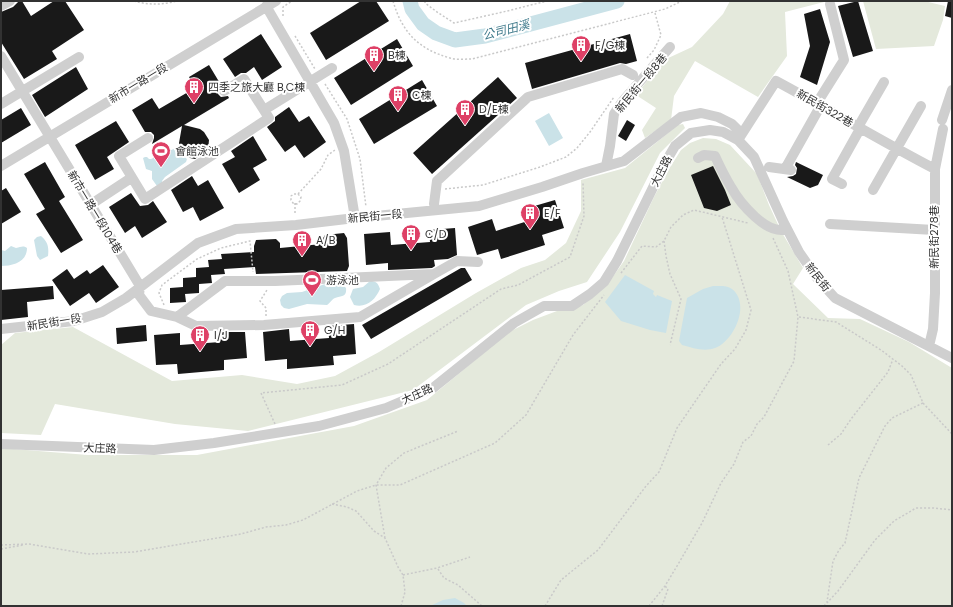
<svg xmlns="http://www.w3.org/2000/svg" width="953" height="607" viewBox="0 0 953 607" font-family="Poppins,'Noto Sans TC',sans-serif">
<rect width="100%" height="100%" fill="#fff"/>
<!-- green -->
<path fill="#e4e9dc" d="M730,1H828L785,12L787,56L758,97L695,61L674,96L671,120L645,138L642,130L656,108L636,95L664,60L692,47L723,14Z
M863,1H924L945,6L943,20L934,46L876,49Z
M683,124L685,128L660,153L620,232L587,282L559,291L526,305L413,390L248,431L175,424L55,404L41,435L1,433V345L15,333L73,327L172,381L242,375L297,384L335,376L379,352L476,293L521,268L545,260L566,243L581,211V180L625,168L678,125Z
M703,138L716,139L730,145L757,174L769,205L781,231L803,268L793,284L828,318L860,319L909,342L952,368V606H1V448L88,455H197L354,426L427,400L509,332L533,320L557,311L583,305L607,285L624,261L654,197L669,169L681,150L690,143Z"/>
<!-- water -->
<path fill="#cae2e8" d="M549,113L563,138L549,146L535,121Z
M178,147L182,154L187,159L186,162L165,177L162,181L163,185L157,186L152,179V171L146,169L143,158L145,157H147L149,159H151Z
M41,236C48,242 49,247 48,256L40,260L37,256L34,240L37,237Z
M11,246L16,248C21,247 23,245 27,248C27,262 13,266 1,266V250L5,251Z
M625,275L654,291L653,294L656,297L657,295L672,301L666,333L650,330L621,321L605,302Z
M370,281C376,281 378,283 380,289C375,300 367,308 354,305L350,297L353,289L363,287Z
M325,284H342L346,288C347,297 342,296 335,298C332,299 330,303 327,305L307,304L289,309L284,308L281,305L280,300L282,296L287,293L302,292Z
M713,286C719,286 727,285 732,289C751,304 734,341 715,348C704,352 693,348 682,345L679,341L687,298L703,289Z
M455,598L464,603L467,606H430L443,600Z"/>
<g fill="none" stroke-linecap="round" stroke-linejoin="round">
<!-- river -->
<path stroke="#cae2e8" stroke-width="15" d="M410,1L412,9L423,24L436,33L455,40L485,36L617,1"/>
</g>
<!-- building -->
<path fill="#191919" d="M19,1H22L31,16L54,1H65L84,30L52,51L57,59L24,79L1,42V12L13,7Z
M361,1H376L389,21L326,60L310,33Z
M858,1L873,51L853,57L838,6Z
M948,1H952V18L945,16Z
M820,9L830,42L817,85L800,77L810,46L804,14Z
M261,34L282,67L262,80L254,67L246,73H241L235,77L223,59Z
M630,34L637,61L626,64L620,63L532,89L525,63Z
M397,39L413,66L351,105L334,78Z
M209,65L221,85L218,88V94L221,97L228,96L229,98L184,125L200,129L204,132L209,140L208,150L195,159L190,158L182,152L179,143L182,126L152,144L154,138V135L151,132H145L132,110L152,98L159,109L195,88L189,77Z
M76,67L88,89L45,117L32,95Z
M498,77L517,98L432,174L413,153Z
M422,80L437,106L374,144L359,119Z
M289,107L299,122L309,116L326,142L304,158L295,145L285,152L267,127L275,121V117Z
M21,108L31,125L1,143V120Z
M627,120L635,125L626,141L618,136Z
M116,121L129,142L107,157L114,169L95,180L75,145Z
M253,136L267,160L253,168L260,180L239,193L222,164L235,157L231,151Z
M45,162L65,197L59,201L83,240L61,253L36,214L45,209L24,174Z
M796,162L823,175L818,185L810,188L787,177L793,176L796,174L797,168L795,165Z
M713,166L725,190L731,205L717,211L704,208L691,175Z
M192,176L198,186L208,180L224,208L200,221L193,207L183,212L171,190Z
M6,188L21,212L1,224V191Z
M131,193L140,206L148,205L153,201L167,222L142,238L135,226L125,233L109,207Z
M555,200L564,228L542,235L545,245L501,259L498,249L477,255L468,227L492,219L496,231L534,219L531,207Z
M455,228L457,255L448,259L434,260L435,266L432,268L388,270V263L366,265L364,234L390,232L391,245L430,242L429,230Z
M344,233L347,238L349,266L347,271L256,274L255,267L224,269L225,274L211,275L212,283L199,284V293L185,294L186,302L170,303V288L183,287V278L196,277V268L209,267L208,260L222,259L221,254L254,252V246L256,240L276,239L280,243V248L322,244V240L325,235Z
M103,265L119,287L96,303L89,293L70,306L52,280L67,269L74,279L87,270L90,274Z
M461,268H465L472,280L371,339L362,325Z
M53,286L54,299L27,302L28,317L1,320V290Z
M354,324L356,354L333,356L334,365L287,369V359L265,361L263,332L289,329L290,341L329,338L328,326Z
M146,325L147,341L117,344L116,328Z
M219,332H245L247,358L224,360V370L178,374L177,364L156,365L154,335L180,333V345L220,342Z"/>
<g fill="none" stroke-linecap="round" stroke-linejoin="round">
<!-- path -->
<path stroke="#c9c9c9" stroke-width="1.5" stroke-dasharray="2 2" stroke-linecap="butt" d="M134,1C147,5 164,5 176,1
M393,1C402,32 418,49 450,58C456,60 465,59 472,59L665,9L682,1
M425,1V3L437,12L454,23L503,12L547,1
M283,16V7L292,1
M295,36L315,69
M647,58L654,50L661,35L655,13
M325,84L347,119L360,159L366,207
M445,189L483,185L540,167L566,157L577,148L590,132L614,97
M298,194L301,197L300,201L297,204L293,203L291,200V196L294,194H298L321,169L328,155L335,150
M295,203V215
M664,241L666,256L670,274L681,299L670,345
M621,273L642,246L656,247L664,241L671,227L683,215L694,210L748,223
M164,305L159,293L162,285L197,259L221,248L250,241L253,272
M266,316V308L260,301L267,290
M799,317L836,322L881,350L902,366L911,375L923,403L892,418L885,426L859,478L845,543L839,550L833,561L827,602
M923,403L952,434
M275,424L261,393L342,385L388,364L501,289L518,285L570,257L584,216L583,182
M828,445L841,434L851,419L888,372L893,359
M332,504L347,507L356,511L374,531L385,538L398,567L403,575L405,592L401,606
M385,538L376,485L386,468L404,453L458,431
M1,545L29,544L88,554L134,552L241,534L266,527L286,525L303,520L357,491L376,485H400L495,443L526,415L573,335L604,295
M1,549L23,545
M438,569L444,578L458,585L482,606
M403,575L437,568L470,557
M545,606L561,580L598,550L646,486L659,472L677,428L721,364L735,349L746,330L751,310L722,217
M649,606L665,586L680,561L702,523L721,483L734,464L743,442L751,436L757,424L764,417L794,361L798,317L788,271L773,238
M662,606L668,589L665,586
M824,606L838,591L875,540L894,521L916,508H934L952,510"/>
<!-- minor -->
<path stroke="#cfcfcf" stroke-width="10" d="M1,6L10,1
M266,6L334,123L344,151L355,218
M1,56L140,286L139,295L151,311L177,317L225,281H275L434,274L360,317L264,325L196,326L177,317
M817,103L844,60L830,4
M1,104L79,57
M264,110L332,68
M942,120L952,90
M858,127L884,82
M148,138L119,156L145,199L269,118L244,79L224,91
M738,140L776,81C830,110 881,141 935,169
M698,158L704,155L715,156C720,167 725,177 731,187C740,203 767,236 787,229
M1,166L276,1
M606,166L610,146L614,114L622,102L670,47
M769,167L791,170
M785,169L821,105
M842,184L832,179L860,129
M873,190L921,106
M434,204L437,181L528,97L622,69L633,75
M90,205L131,178
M830,224L934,230
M434,274L457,261L478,262
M1,329L74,321L102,312L126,298L198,243L236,229L296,225L355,218L479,206L542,187L583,173L624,161L681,117L701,113L718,117L732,124L739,131L738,140
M929,346L933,329L935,293V169L943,129
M1,444L154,450L214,443L319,426L386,408L433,388L514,323L544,306H572L590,294L604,282L617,261L665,163L675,146L691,133L710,130L723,132L738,140L754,157L783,221L799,252L817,278L835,298L952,358"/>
</g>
<!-- icons -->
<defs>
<symbol id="building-pin" viewBox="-11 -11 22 30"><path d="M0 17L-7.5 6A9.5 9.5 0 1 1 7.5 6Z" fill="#de4066" stroke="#fff"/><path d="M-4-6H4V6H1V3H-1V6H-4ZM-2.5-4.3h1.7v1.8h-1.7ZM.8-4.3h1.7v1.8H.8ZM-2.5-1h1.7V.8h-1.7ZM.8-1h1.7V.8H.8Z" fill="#fff"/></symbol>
<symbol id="stadium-pin" viewBox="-11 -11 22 30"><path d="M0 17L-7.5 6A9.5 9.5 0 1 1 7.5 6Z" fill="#de4066" stroke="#fff"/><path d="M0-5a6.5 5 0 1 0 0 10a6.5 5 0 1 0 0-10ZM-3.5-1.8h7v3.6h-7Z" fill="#fff"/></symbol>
</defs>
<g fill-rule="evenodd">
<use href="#building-pin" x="570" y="34" width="22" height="30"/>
<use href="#building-pin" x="363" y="44" width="22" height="30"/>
<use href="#building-pin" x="183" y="76" width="22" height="30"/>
<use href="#building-pin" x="387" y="84" width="22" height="30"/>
<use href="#building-pin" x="454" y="98" width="22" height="30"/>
<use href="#stadium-pin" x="150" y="140" width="22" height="30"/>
<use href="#building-pin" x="519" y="202" width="22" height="30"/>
<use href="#building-pin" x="400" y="223" width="22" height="30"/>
<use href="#building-pin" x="291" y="229" width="22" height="30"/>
<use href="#stadium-pin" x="301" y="269" width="22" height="30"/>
<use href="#building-pin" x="299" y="319" width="22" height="30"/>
<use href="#building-pin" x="189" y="324" width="22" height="30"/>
</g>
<g text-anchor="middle" stroke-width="4" stroke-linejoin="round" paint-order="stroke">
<!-- poi labels -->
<g font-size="11" fill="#323232" stroke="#fff" text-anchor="start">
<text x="595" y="49">F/G棟</text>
<text x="388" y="59">B棟</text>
<text x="208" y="91">四季之旅大廳 B,C棟</text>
<text x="412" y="99">C棟</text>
<text x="479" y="113">D/E棟</text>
<text x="175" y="155">會館泳池</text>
<text x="544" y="217">E/F</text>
<text x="425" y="238">C/D</text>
<text x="316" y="244">A/B</text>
<text x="326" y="284">游泳池</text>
<text x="324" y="334">G/H</text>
<text x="214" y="339">I/J</text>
</g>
<!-- street labels -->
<g font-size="11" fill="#323232" stroke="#fff">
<text transform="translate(138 83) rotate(-31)" y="4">新市一路一段</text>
<text transform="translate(641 83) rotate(-50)" y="4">新民街一段8巷</text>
<text transform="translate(825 108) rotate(30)" y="4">新民街322巷</text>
<text transform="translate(661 171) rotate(-63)" y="4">大庄路</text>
<text transform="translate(95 212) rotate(59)" y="4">新市一路一段104巷</text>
<text transform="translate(375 216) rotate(-5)" y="4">新民街一段</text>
<text transform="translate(934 237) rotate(-90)" y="4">新民街278巷</text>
<text transform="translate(818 277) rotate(52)" y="4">新民街</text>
<text transform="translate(54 322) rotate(-9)" y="4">新民街一段</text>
<text transform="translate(417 394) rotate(-25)" y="4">大庄路</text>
<text transform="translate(100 448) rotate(2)" y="4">大庄路</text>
</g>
<!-- water labels -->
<g font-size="12" font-style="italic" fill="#407b8c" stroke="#fff">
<text transform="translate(506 30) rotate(-14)" y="4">公司田溪</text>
</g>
</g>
<!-- border -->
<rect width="953" height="607" fill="none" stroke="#323232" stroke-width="4"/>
</svg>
